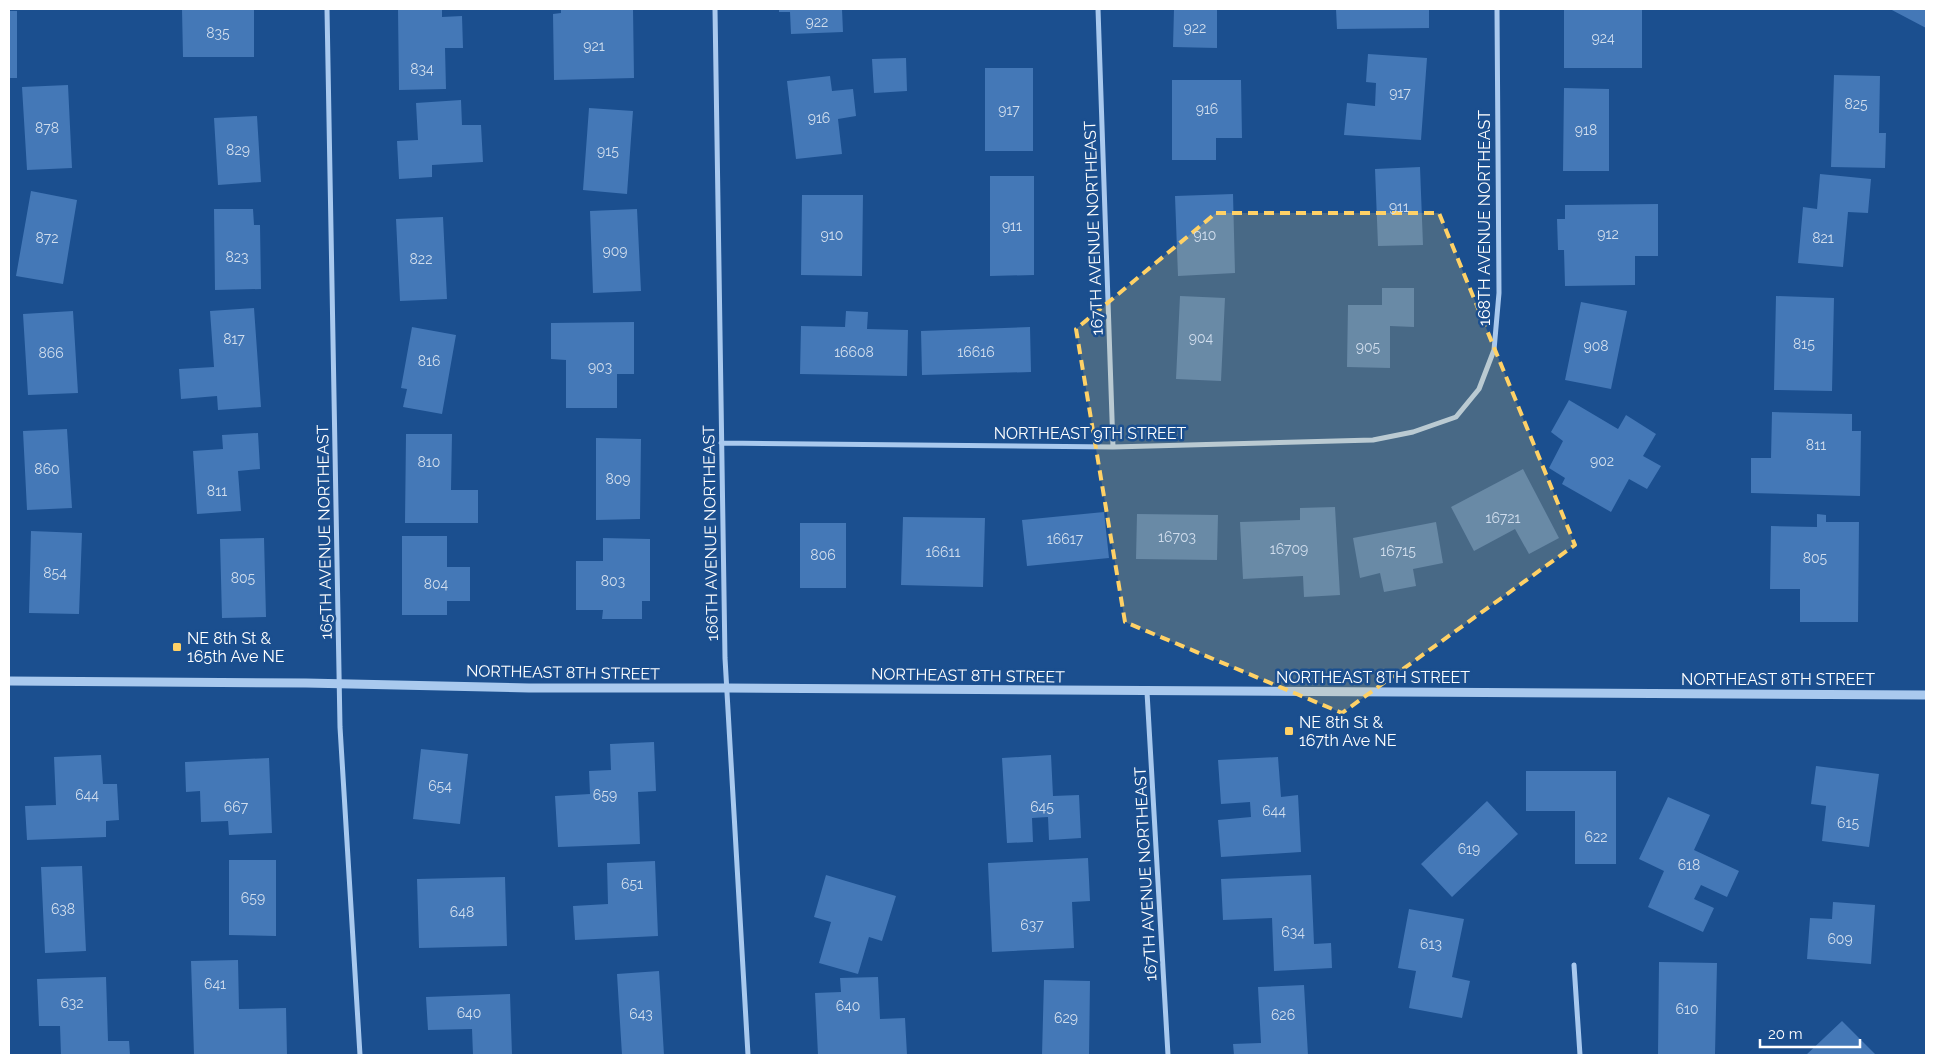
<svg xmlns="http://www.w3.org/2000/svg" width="1935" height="1064" viewBox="0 0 1935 1064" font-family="Raleway,sans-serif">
<rect width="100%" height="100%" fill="#1b4f8f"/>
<!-- building -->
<path fill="#4478b7" d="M182,9H254V57H183Z
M398,9H442V17L462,16L463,48H445L446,89L399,90Z
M561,9H633L634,78L554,80L553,14L561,13Z
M779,9H842L843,32L791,34L790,12H779Z
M1174,9H1217V48L1173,47Z
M1336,9H1429V28L1337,29Z
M1564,9H1642V68H1564Z
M1890,9H1926V28Z
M9,11H17V78H9Z
M1368,54L1427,58L1421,140L1344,135L1347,103L1375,106L1376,83L1366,82Z
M906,58L907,91L874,93L872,59Z
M985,68H1033V151H985Z
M1834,75L1880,76L1879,133H1886L1885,168L1831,167Z
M830,76L832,91L853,89L856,116L838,119L842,154L796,159L787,81Z
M1172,80H1241L1242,138H1216V160H1172Z
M68,85L72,168L27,170L22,87Z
M1564,88L1609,89V171H1563Z
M461,100L462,125H481L483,162L432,165V177L399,179L397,141L418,140L416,103Z
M589,108L633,111L627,194L583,190Z
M257,116L261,182L218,185L214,118Z
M1420,167L1423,245L1378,246L1375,169Z
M1820,174L1871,179L1868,213L1848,212L1843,267L1798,263L1803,207L1817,209Z
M990,176H1034V275L990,276Z
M31,191L77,200L63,284L16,276Z
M1233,194L1235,273L1178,276L1175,196Z
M802,195H863L862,276L801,275Z
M1658,204V256H1635V285L1565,286L1564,250H1558L1557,219H1565V205Z
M214,209H253L254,225H260L261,289L215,290Z
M637,209L641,291L593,293L590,211Z
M443,217L447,299L400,301L396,219Z
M1382,288H1414V327L1390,326V368L1347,367L1348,305H1382Z
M1180,296L1225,298L1221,381L1176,379Z
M1776,296L1834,298L1832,391L1774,390Z
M1581,302L1627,311L1611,389L1565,380Z
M254,308L261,407L218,410L217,396L181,399L179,369L214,367L210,311Z
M73,311L78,393L28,395L23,314Z
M846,311L868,312L867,329L908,330L907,376L800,374L801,326L845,327Z
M634,322V374H617V408H566V360L551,359V323Z
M412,327L456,335L442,414L403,407L407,389L401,388Z
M1030,327L1031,372L922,375L921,331Z
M1569,400L1618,429L1626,415L1656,434L1643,456L1661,466L1647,489L1629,479L1611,512L1562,484L1565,478L1549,468L1563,441L1551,432Z
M1772,412L1852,414V431H1861L1860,496L1751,493V458H1771Z
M67,429L72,508L27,510L23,431Z
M258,433L260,469L238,471L241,511L197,514L193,451L223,449L222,435Z
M406,434H452L451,490H478V523H405Z
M596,438L641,439L640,519L596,520Z
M1523,469L1559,538L1529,554L1515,529L1474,551L1451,507Z
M1335,507L1340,595L1304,597L1303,576L1243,579L1240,522L1300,520V508Z
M1104,512L1109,558L1027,566L1022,520Z
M1137,514L1218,515L1217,560L1136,559Z
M1817,514L1826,515V522H1859L1858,622H1800V589H1770L1771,526L1817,527Z
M903,517L985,518L983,587L901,585Z
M1436,522L1443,563L1413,569L1416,586L1384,592L1380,573L1360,578L1353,538Z
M800,523H846V588H800Z
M31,531L82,533L79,614L29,613Z
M402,536H447V567H470V601H447V615H402Z
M264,538L266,617L222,618L220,539Z
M603,538L650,539V601H642V619H602L603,610H576V561H603Z
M654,742L656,791L638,792L640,844L558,847L555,796L590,794L589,771L611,770L610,744Z
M421,749L468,754L460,824L413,819Z
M101,755L103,784H117L119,820L106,821V837L27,840L25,806L56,805L54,757Z
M1051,755L1053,796L1079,795L1081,838L1049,840L1048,817L1032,818L1033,842L1007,843L1002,758Z
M1278,757L1281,797L1298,795L1301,852L1221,857L1218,820L1251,817L1250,802L1221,804L1218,760Z
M269,758L272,833L229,835L228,821L201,822L200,791L186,792L185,762Z
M1816,766L1879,774L1869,847L1822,841L1826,806L1811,804Z
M1526,771H1616V864H1575V811H1526Z
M1668,797L1710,815L1694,850L1739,871L1727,897L1701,885L1694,899L1714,908L1703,932L1648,907L1664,871L1639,859Z
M1487,801L1518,834L1452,897L1421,864Z
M1088,858L1090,901L1072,902L1074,948L992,952L988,863Z
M229,860H276V936L229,935Z
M655,861L658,936L575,940L573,906L608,904L607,863Z
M82,866L86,951L45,953L41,867Z
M826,875L896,896L882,941L869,937L858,974L819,963L831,922L814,917Z
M1311,875L1314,944L1331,943L1332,968L1274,971L1272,918L1223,920L1221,879Z
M505,877L507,946L419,948L417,879Z
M1833,902L1875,905L1871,964L1807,959L1810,918L1832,919Z
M1409,909L1464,919L1452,977L1470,981L1462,1018L1409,1008L1416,971L1398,968Z
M238,960L239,1009L286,1008L287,1055H194L191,961Z
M1659,962L1717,963L1715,1055H1658Z
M659,971L664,1055H622L617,974Z
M106,977L108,1041H129L130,1055H61L60,1026H39L37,979Z
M878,977L880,1019L905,1018L907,1055H818L815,993L841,992L840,978Z
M1044,980L1090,981L1089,1055H1042Z
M1304,985L1308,1055H1234L1233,1044L1261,1043L1258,987Z
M510,994L512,1055H473L472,1029L428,1030L426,997Z
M1842,1021L1876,1055H1806Z"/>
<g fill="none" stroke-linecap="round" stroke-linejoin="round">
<!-- minor -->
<path stroke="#a9c9ee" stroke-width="5" d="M327,9L340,727L360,1055
M715,9L725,658L748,1055
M1098,9L1113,447
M721,443L1113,447L1373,440L1413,432L1456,417L1479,389L1494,350L1499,293L1497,9
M1147,692L1168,1055
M1574,965L1580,1055"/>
<!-- tertiary -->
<path stroke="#a9c9ee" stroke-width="9" d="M9,681L306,683L529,688H727L1926,695"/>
</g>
<!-- marked area -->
<path fill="#ffd166" fill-opacity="0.2" stroke="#ffd166" stroke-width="4" stroke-dasharray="10 6" stroke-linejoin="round" d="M1216,213H1439L1575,545L1342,713L1125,622L1076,329Z"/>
<!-- markers -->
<g fill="#ffd166" stroke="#1b4f8f" stroke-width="2">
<rect x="172" y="642" width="10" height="10" rx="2.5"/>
<rect x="1284" y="726" width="10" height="10" rx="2.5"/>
</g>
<g text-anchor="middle" stroke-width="5" stroke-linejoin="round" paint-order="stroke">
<!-- number labels -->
<g font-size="14" fill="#d0dded">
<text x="817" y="27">922</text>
<text x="1195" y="33">922</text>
<text x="218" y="38">835</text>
<text x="1603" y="43">924</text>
<text x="594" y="51">921</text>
<text x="422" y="74">834</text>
<text x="1400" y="98">917</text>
<text x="1856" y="109">825</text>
<text x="1207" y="114">916</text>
<text x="1009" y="115">917</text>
<text x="819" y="123">916</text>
<text x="47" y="133">878</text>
<text x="1586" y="135">918</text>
<text x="238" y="155">829</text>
<text x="608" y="156">915</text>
<text x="1399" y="212">911</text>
<text x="1012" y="231">911</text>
<text x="1608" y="239">912</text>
<text x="832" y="240">910</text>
<text x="1205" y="240">910</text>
<text x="47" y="243">872</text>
<text x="1823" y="243">821</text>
<text x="615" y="256">909</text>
<text x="237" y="262">823</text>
<text x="421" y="264">822</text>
<text x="1201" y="343">904</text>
<text x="234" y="344">817</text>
<text x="1804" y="349">815</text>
<text x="1596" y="351">908</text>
<text x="1368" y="352">905</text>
<text x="854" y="357">16608</text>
<text x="976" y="357">16616</text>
<text x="51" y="358">866</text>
<text x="429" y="366">816</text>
<text x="600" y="372">903</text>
<text x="1816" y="450">811</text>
<text x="1602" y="466">902</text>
<text x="429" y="467">810</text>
<text x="47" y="474">860</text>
<text x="618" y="484">809</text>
<text x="217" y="496">811</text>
<text x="1503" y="523">16721</text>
<text x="1177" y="542">16703</text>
<text x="1065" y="544">16617</text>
<text x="1289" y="554">16709</text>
<text x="1398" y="556">16715</text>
<text x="943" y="557">16611</text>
<text x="823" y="560">806</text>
<text x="1815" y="563">805</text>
<text x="55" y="578">854</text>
<text x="243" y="583">805</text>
<text x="613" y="586">803</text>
<text x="436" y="589">804</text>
<text x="440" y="791">654</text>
<text x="87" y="800">644</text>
<text x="605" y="800">659</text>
<text x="236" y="812">667</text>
<text x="1042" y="812">645</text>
<text x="1274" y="816">644</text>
<text x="1848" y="828">615</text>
<text x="1596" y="842">622</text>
<text x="1469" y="854">619</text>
<text x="1689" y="870">618</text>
<text x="632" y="889">651</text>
<text x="253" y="903">659</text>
<text x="63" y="914">638</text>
<text x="462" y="917">648</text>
<text x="1032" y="930">637</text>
<text x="1293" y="937">634</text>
<text x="1840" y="944">609</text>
<text x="1431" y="949">613</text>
<text x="215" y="989">641</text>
<text x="72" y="1008">632</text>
<text x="848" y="1011">640</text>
<text x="1687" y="1014">610</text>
<text x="469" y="1018">640</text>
<text x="641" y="1019">643</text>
<text x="1283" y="1020">626</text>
<text x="1066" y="1023">629</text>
</g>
<!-- street labels -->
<g font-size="16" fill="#fff" stroke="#1b4f8f">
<text transform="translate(1484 218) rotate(-90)" y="6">168TH AVENUE NORTHEAST</text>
<text transform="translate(1093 228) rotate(-92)" y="6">167TH AVENUE NORTHEAST</text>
<text x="1090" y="439">NORTHEAST 9TH STREET</text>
<text transform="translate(324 532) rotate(-91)" y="6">165TH AVENUE NORTHEAST</text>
<text transform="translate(710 533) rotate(-91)" y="6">166TH AVENUE NORTHEAST</text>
<text transform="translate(563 672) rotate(1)" y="6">NORTHEAST 8TH STREET</text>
<text transform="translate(968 675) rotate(1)" y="6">NORTHEAST 8TH STREET</text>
<text x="1373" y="683">NORTHEAST 8TH STREET</text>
<text x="1778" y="685">NORTHEAST 8TH STREET</text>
<text transform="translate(1145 874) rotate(-93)" y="6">167TH AVENUE NORTHEAST</text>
</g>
<!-- poi labels -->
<g font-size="16" fill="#fff" stroke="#1b4f8f" text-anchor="start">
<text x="187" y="644">NE 8th St &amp;<tspan x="187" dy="18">165th Ave NE</tspan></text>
<text x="1299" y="728">NE 8th St &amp;<tspan x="1299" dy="18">167th Ave NE</tspan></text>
</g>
</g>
<!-- border -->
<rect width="1935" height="1064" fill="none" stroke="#ffffff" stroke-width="20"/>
<!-- scale -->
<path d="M1760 1039v8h100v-8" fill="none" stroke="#ffffff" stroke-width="2.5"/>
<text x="1768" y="1039" font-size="15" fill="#ffffff" stroke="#1b4f8f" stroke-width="4" paint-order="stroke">20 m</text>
</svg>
